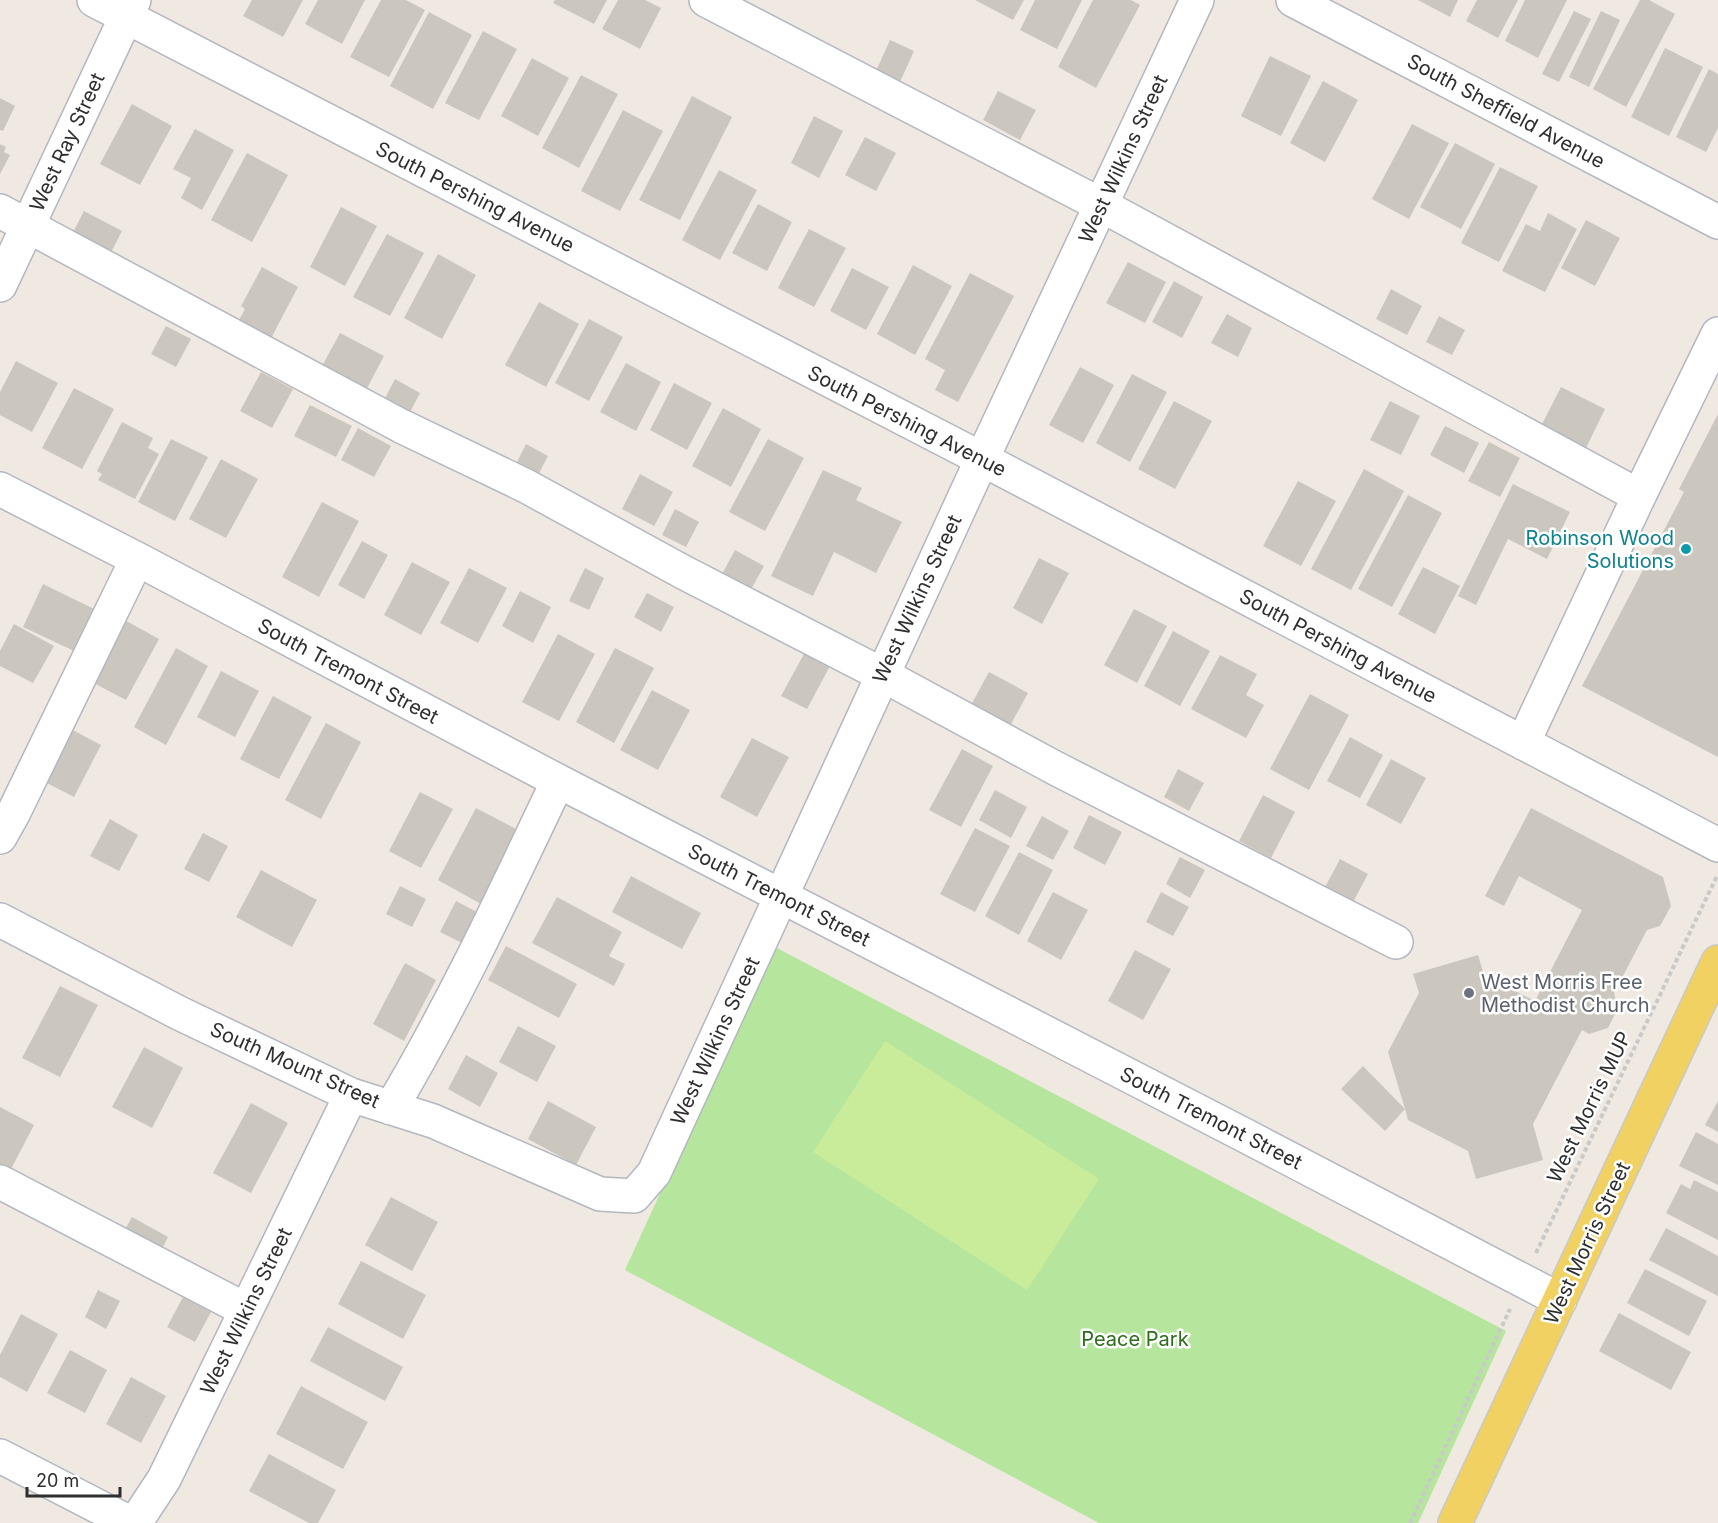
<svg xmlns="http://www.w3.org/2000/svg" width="1718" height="1523" viewBox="0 0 1718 1523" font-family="Inter,sans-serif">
<rect width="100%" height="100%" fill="#efe9e1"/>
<!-- green -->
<path fill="#b6e59e" d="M773,946L1506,1331L1418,1523H1099L625,1270Z"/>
<!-- pitch -->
<path fill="#c9ec9a" d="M885,1041L1099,1179L1027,1290L813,1152Z"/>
<!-- building -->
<path fill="#cbc7bf" d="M252,0H303L283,37L243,16Z
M318,0H365L342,44L305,24Z
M381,0H406L425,10L389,77L350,57Z
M555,0H607L594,24L553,3Z
M618,0H645L661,8L640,49L602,29Z
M975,0H1024L1013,20Z
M1035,0H1082L1057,49L1020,30Z
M1093,0H1131L1140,5L1096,88L1058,67Z
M1418,0H1458L1450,17Z
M1477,0H1518L1498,38L1466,21Z
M1525,0H1567L1538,58L1505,41Z
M1640,0H1649L1675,14L1626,107L1593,89Z
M1574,11L1591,19L1559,82L1542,74Z
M1601,11L1620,20L1589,87L1569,77Z
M429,12L472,35L433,109L390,86Z
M483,31L517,49L479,120L445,103Z
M890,40L914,51L895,93L871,82Z
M1665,48L1703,67L1669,136L1631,117Z
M1270,56L1311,76L1281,136L1241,116Z
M532,58L569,78L538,136L501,116Z
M1709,69L1718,74V128L1706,152L1676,137Z
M581,75L618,94L579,168L542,148Z
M1323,81L1358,100L1325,162L1290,143Z
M998,91L1036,110L1020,140L983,120Z
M692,96L732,117L680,220L639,200Z
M0,98L15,106L3,131L0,130Z
M132,104L172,126L140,185L100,164Z
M623,110L663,131L620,211L581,191Z
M814,116L843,131L819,178L791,163Z
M1412,124L1449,143L1409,219L1372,199Z
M195,129L234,150L202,210L181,198L191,178L173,169Z
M865,137L896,153L876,191L845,175Z
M1455,143L1495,164L1461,229L1420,207Z
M0,144L6,147L4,152L10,155L0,174Z
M247,153L288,175L252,242L211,220Z
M1500,167L1538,186L1499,262L1461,243Z
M719,170L757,190L720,260L682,240Z
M758,204L792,222L767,271L732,253Z
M341,207L377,226L345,286L310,267Z
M84,211L122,231L106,262L68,242Z
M1548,213L1577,229L1545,292L1502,271L1526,224L1540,231Z
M1586,220L1620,238L1595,286L1561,268Z
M809,229L846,248L814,307L778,288Z
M387,234L424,253L390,316L353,297Z
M438,254L476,275L442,339L404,318Z
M1128,262L1166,282L1145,323L1106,303Z
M913,265L952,286L915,355L877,334Z
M262,267L298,287L268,344L235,327L245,309L241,306Z
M852,268L889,287L866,330L830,311Z
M970,273L1014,296L958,402L935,390L945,370L925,359Z
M1174,281L1203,297L1182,338L1152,322Z
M1391,289L1422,306L1407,335L1376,319Z
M539,302L579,324L546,387L505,365Z
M1227,314L1252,328L1238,357L1211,343Z
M1439,316L1465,330L1452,355L1426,342Z
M589,319L623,337L589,401L555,383Z
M166,326L191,339L176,367L151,354Z
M340,333L384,356L365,392L321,368Z
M16,361L58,383L32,432L0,415V392Z
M626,363L661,382L636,431L600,412Z
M1080,367L1114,385L1083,443L1049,425Z
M261,372L293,389L272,428L240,411Z
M1132,374L1167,392L1130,462L1096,443Z
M395,379L420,393L407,418L382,404Z
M674,383L712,403L687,450L650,430Z
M1561,387L1605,409L1586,448L1541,426Z
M74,388L114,409L82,469L42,448Z
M1174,401L1212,421L1175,489L1138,469Z
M1390,401L1420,416L1401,455L1370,440Z
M310,405L352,426L336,457L294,436Z
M723,408L761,429L731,487L692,466Z
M1718,414V757L1582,686L1684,492L1679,489Z
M122,422L153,438L148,448L159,454L135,499L98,480L102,474L97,471Z
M1445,426L1479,443L1464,473L1430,455Z
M358,428L391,446L374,477L341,460Z
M171,439L208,457L175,521L138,502Z
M768,439L804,458L765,531L729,512Z
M1489,442L1520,458L1500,497L1468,481Z
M526,444L548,456L534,483L512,472Z
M221,459L258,479L226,538L189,519Z
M1364,469L1404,491L1351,590L1311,569Z
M823,470L862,488L856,500L902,522L876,573L834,552L813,596L771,576Z
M640,474L673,492L654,526L622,509Z
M1298,481L1336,501L1301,566L1263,546Z
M1513,484L1570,512L1547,559L1508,539L1476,605L1458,596Z
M1408,495L1442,513L1392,607L1358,589Z
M322,502L359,521L319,597L282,577Z
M675,509L699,522L686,547L662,535Z
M362,541L388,555L364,599L338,585Z
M735,550L764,566L749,593L720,578Z
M1039,558L1069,573L1042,624L1013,608Z
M412,562L450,582L421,635L384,615Z
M1423,567L1460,586L1435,634L1398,614Z
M469,568L507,588L478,643L440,623Z
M585,568L604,578L589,610L569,601Z
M43,584L94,609L74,651L23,627Z
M520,591L551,607L533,643L502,626Z
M647,593L674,607L661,632L634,617Z
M1134,609L1167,626L1137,683L1104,665Z
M121,618L159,639L126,700L88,680Z
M14,624L54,646L33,683L0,666V651Z
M1173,631L1210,651L1180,706L1144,686Z
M558,634L595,654L559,721L522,702Z
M176,648L208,666L166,745L134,727Z
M615,648L654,668L614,743L576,722Z
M805,652L830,666L807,709L781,696Z
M1220,655L1257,674L1246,695L1264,705L1246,738L1191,709Z
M221,671L259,691L235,737L197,717Z
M989,672L1028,693L1010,726L971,705Z
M652,690L690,710L658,770L620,750Z
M1310,694L1349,715L1309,790L1270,769Z
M273,696L312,717L279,779L240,759Z
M326,723L361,742L321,819L285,800Z
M69,728L101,745L74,797L41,780Z
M1350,737L1383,755L1360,798L1327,781Z
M752,738L789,757L757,817L720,797Z
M962,749L993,766L961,827L929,810Z
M1391,759L1426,778L1401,824L1366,805Z
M1178,769L1204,783L1189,811L1164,797Z
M995,790L1027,807L1011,838L979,820Z
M420,792L453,809L421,868L389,851Z
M1263,795L1295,812L1271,858L1239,841Z
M476,808L520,831L481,904L438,880Z
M1531,808L1663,877L1671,906L1660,926L1647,930L1614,993L1618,1008L1608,1028L1589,1034L1582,1030L1533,1124L1543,1160L1476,1179L1468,1151L1408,1120L1405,1109L1385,1131L1341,1089L1363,1066L1405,1109L1388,1052L1419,993L1413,974L1478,955L1484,975L1535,1001L1582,910L1519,876L1504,906L1485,896Z
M1089,815L1122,832L1105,865L1073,848Z
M1042,816L1069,831L1053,860L1026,846Z
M110,819L138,835L119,871L90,856Z
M975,828L1010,846L975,912L940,894Z
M203,833L228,846L209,882L184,869Z
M1019,852L1053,870L1019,935L985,916Z
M1180,857L1205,870L1190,898L1166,884Z
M1340,859L1368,874L1351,906L1323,891Z
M261,870L317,900L292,947L236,917Z
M631,876L701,913L682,949L612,912Z
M400,886L426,899L412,927L386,914Z
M1053,892L1088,910L1061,960L1027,941Z
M1161,892L1189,907L1173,936L1146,922Z
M557,897L622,932L609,956L625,964L614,986L532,943Z
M456,901L481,914L466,945L440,932Z
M506,946L577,984L559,1018L488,980Z
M1135,950L1171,969L1143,1020L1108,1001Z
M405,963L436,980L404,1041L373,1024Z
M60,986L98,1005L60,1077L22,1058Z
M518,1026L556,1046L537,1082L499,1062Z
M144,1047L183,1068L152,1128L112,1107Z
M466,1055L498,1073L480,1107L448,1089Z
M548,1101L596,1127L576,1165L528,1139Z
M1718,1101V1132L1705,1125Z
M251,1103L288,1123L251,1193L213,1173Z
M0,1107L34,1125L10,1171L0,1166Z
M1696,1132L1718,1144V1185L1679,1166Z
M1694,1180L1718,1192V1240L1666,1213L1681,1184L1690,1189Z
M391,1197L438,1222L412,1271L365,1245Z
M132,1217L168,1237L158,1257L121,1237Z
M1666,1228L1718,1256V1296L1649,1260Z
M361,1261L426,1295L403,1339L338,1304Z
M1645,1269L1707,1301L1689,1336L1627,1303Z
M98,1290L120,1301L106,1329L85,1317Z
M183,1297L211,1312L195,1342L167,1327Z
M1619,1313L1691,1352L1671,1390L1599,1351Z
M21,1314L58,1334L27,1392L0,1377V1355Z
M328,1327L403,1367L385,1401L310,1361Z
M70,1350L107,1370L85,1413L47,1393Z
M131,1377L166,1396L141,1443L106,1424Z
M301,1386L368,1422L343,1469L276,1434Z
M269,1454L336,1490L318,1523H309L249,1491Z"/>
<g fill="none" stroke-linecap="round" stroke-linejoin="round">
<defs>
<path id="minor" d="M94,0L982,459L1718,845
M706,0L1101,205L1639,496L1523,743
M1293,0L1718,222
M0,211L401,426L526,486L683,572L883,675L1055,768L1396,942
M0,285L134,0
M0,489L137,559L558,781L1246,1136L1560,1300
M1639,496L1718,334
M0,837L13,814L137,559
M0,920L179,1013L351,1095L433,1121L600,1194L634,1196L654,1173L982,459L1197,0
M391,1108C454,1003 505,892 558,781
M0,1182L246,1310
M0,1456L130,1523
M135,1523L164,1479L351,1095"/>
<path id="major" d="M1455,1523L1718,962"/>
</defs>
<!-- minor casing -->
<use href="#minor" stroke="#b4b7c1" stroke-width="36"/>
<!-- major casing -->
<use href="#major" stroke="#c9c9c9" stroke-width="36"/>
<!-- path -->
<path stroke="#c9c9c9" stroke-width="4" stroke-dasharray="4.5 3" stroke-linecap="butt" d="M1536,1253L1717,876
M1410,1523L1510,1309"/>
<!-- minor -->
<use href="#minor" stroke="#fff" stroke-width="33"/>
<!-- major -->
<use href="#major" stroke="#f2d163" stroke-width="33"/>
</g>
<!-- markers -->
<circle fill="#0f9aa8" stroke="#fff" stroke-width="2" cx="1686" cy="549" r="6"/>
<circle fill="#6b7280" stroke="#fff" stroke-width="2" cx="1469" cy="993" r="6"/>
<g text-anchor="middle" stroke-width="5" stroke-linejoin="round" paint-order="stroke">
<!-- street labels -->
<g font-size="20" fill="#2e2e2e" stroke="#fff">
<text transform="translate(1506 111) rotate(28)" y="7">South Sheffield Avenue</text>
<text transform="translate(67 142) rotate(-65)" y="7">West Ray Street</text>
<text transform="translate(1123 159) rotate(-65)" y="7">West Wilkins Street</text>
<text transform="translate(475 197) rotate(27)" y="7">South Pershing Avenue</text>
<text transform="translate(907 421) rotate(27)" y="7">South Pershing Avenue</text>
<text transform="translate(917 599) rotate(-65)" y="7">West Wilkins Street</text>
<text transform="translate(1338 646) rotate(28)" y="7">South Pershing Avenue</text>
<text transform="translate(348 671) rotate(28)" y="7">South Tremont Street</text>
<text transform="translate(779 895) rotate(27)" y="7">South Tremont Street</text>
<text transform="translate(715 1041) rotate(-65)" y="7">West Wilkins Street</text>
<text transform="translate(295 1065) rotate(24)" y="7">South Mount Street</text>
<text transform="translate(1589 1107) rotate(-64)" y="7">West Morris MUP</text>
<text transform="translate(1211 1118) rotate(27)" y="7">South Tremont Street</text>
<text transform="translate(1587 1243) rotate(-65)" y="7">West Morris Street</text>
<text transform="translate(246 1311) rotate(-64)" y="7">West Wilkins Street</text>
</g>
<!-- culture labels -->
<g font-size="20" fill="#0d838f" stroke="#fff" text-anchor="end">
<text x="1674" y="545">Robinson Wood<tspan x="1674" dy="23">Solutions</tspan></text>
</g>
<!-- worship labels -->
<g font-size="20" fill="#5b616d" stroke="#fff" text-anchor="start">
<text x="1481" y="989">West Morris Free<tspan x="1481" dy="23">Methodist Church</tspan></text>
</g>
<!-- park labels -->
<g font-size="20" fill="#2c6e1b" stroke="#fff">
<text x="1135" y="1346">Peace Park</text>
</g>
</g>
<!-- scale -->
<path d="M27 1487v9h93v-9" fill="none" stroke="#2e2e2e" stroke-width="3"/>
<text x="36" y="1487" font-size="18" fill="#2e2e2e" stroke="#ffffff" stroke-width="4.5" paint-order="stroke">20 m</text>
</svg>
